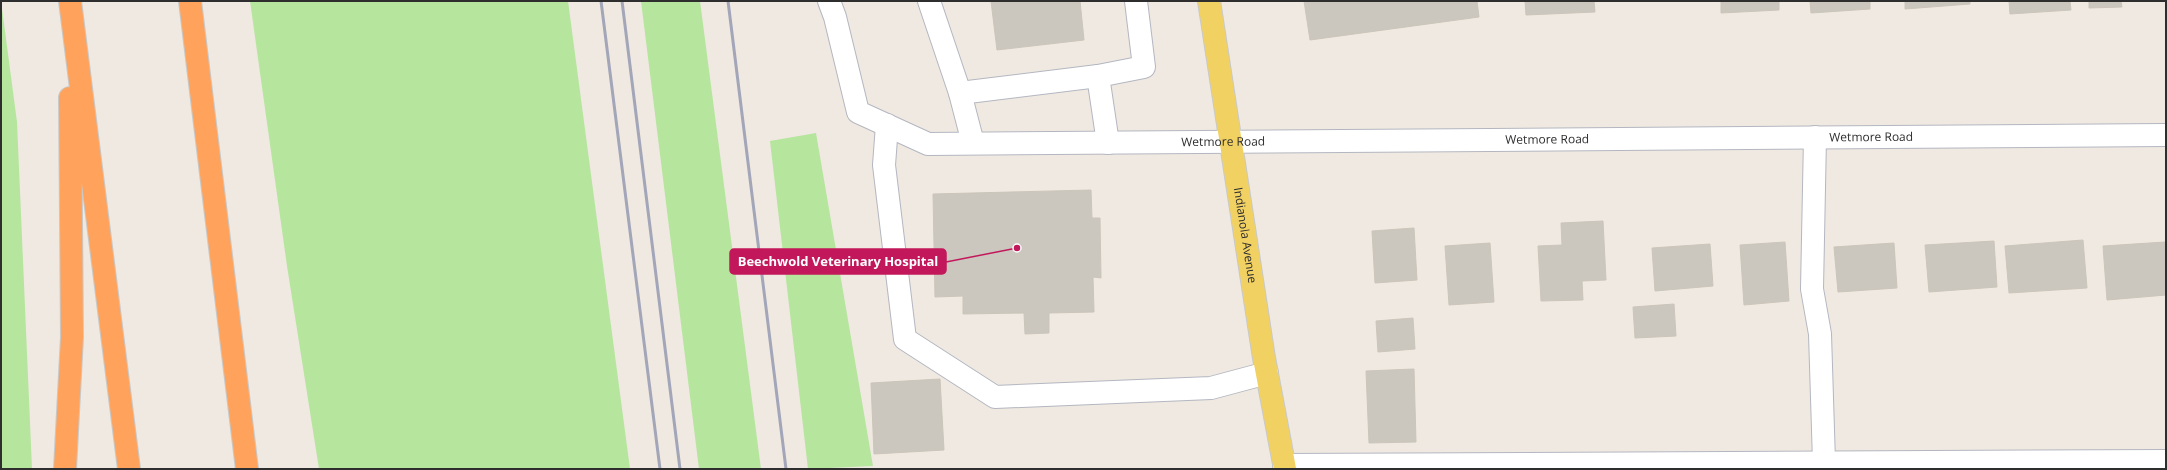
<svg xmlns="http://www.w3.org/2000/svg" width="2167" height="470" viewBox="0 0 2167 470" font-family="'Open Sans',sans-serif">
<rect width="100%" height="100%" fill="#efe9e1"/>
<!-- green -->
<path fill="#b6e59e" d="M1,1L17,122L32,469H1Z
M250,1H568L630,469H319L287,266Z
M641,1H700L761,469H699Z
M816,133L873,466L808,469L770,141Z"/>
<!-- building -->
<path fill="#cbc7bf" stroke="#cbc5ba" d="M991,1H1080L1084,40L997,50Z
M1304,1H1477L1479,17L1310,40Z
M1525,1H1594L1595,12L1526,15Z
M1721,1H1779V10L1721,13Z
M1810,1H1870V9L1811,13Z
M1905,1H1970V4L1905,9Z
M2009,1H2070L2071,10L2010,14Z
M2089,1H2121L2122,7L2089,8Z
M1091,190L1092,218H1100L1101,278L1093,277L1094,312L1049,313V333L1025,334L1024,313L963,314V296L935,297L933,194Z
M1603,221L1606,280L1582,281L1583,300L1541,301L1538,246L1562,245L1561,223Z
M1414,228L1417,280L1375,283L1372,231Z
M2083,240L2087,288L2009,293L2005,246Z
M1994,241L1997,287L1929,292L1925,245Z
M1785,242L1789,301L1744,305L1740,245Z
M2165,242L2166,295L2107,300L2103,246Z
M1490,243L1494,302L1449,305L1445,246Z
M1894,243L1897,288L1838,292L1834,247Z
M1710,244L1713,286L1655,291L1652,248Z
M1674,304L1676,336L1635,338L1633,307Z
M1413,318L1415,349L1378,352L1376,321Z
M1414,369L1416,442L1369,443L1366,371Z
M940,379L944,450L874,454L871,383Z"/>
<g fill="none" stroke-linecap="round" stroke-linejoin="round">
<defs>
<g id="minor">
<path id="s1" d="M829,1L835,17L858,112L928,144L2166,135"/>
<path d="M929,1L960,93L973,143"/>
<path d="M960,93L1098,76"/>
<path d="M887,125L884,165L905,339L995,397L1211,388L1267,373"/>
<path d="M1815,137L1812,289L1820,334L1824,462"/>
<path d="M1108,143L1098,76L1144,67L1136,1"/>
<path d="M1284,465L2166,461"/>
</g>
<g id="major">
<path id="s2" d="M1209,1L1264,358L1285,469"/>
</g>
<path id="highway" d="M70,1L129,469
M190,1L247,469
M65,469L72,337L70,98"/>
</defs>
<!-- minor casing -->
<use href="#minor" stroke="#b4b7c1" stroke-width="24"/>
<!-- major casing -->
<use href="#major" stroke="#c9c9c9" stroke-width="24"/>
<!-- highway casing -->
<use href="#highway" stroke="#c9c9c9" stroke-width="24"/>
<!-- minor -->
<use href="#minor" stroke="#fff" stroke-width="22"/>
<!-- major -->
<use href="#major" stroke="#f2d163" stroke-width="22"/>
<!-- highway -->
<use href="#highway" stroke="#ffa35c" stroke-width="22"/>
<!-- rail -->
<path stroke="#a3a6b8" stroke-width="3" d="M601,1L660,469
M622,1L680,469
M728,1L786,469"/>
</g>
<g text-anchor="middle" stroke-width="3" stroke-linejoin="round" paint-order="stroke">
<!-- street labels -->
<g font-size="12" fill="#2e2e2e" stroke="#fff">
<text dy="4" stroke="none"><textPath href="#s1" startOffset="1135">Wetmore Road</textPath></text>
<text dy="4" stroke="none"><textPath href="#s1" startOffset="811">Wetmore Road</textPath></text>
<text dy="4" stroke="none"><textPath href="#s1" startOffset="487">Wetmore Road</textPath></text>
<text dy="4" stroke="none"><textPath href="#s2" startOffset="237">Indianola Avenue</textPath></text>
</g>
</g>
<!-- callouts -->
<path fill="none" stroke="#c2185b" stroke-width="1.5" d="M1017 248L946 262"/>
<circle fill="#c2185b" stroke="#fff" stroke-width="1.5" cx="1017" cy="248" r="4"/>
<rect fill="#c2185b" stroke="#c2185b" stroke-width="1.5" x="730" y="249" width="216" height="25" rx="4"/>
<g font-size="13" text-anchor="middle" font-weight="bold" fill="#fff">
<text x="838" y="266">Beechwold Veterinary Hospital</text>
</g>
<!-- border -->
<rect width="2167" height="470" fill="none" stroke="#2e2e2e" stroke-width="4"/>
</svg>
